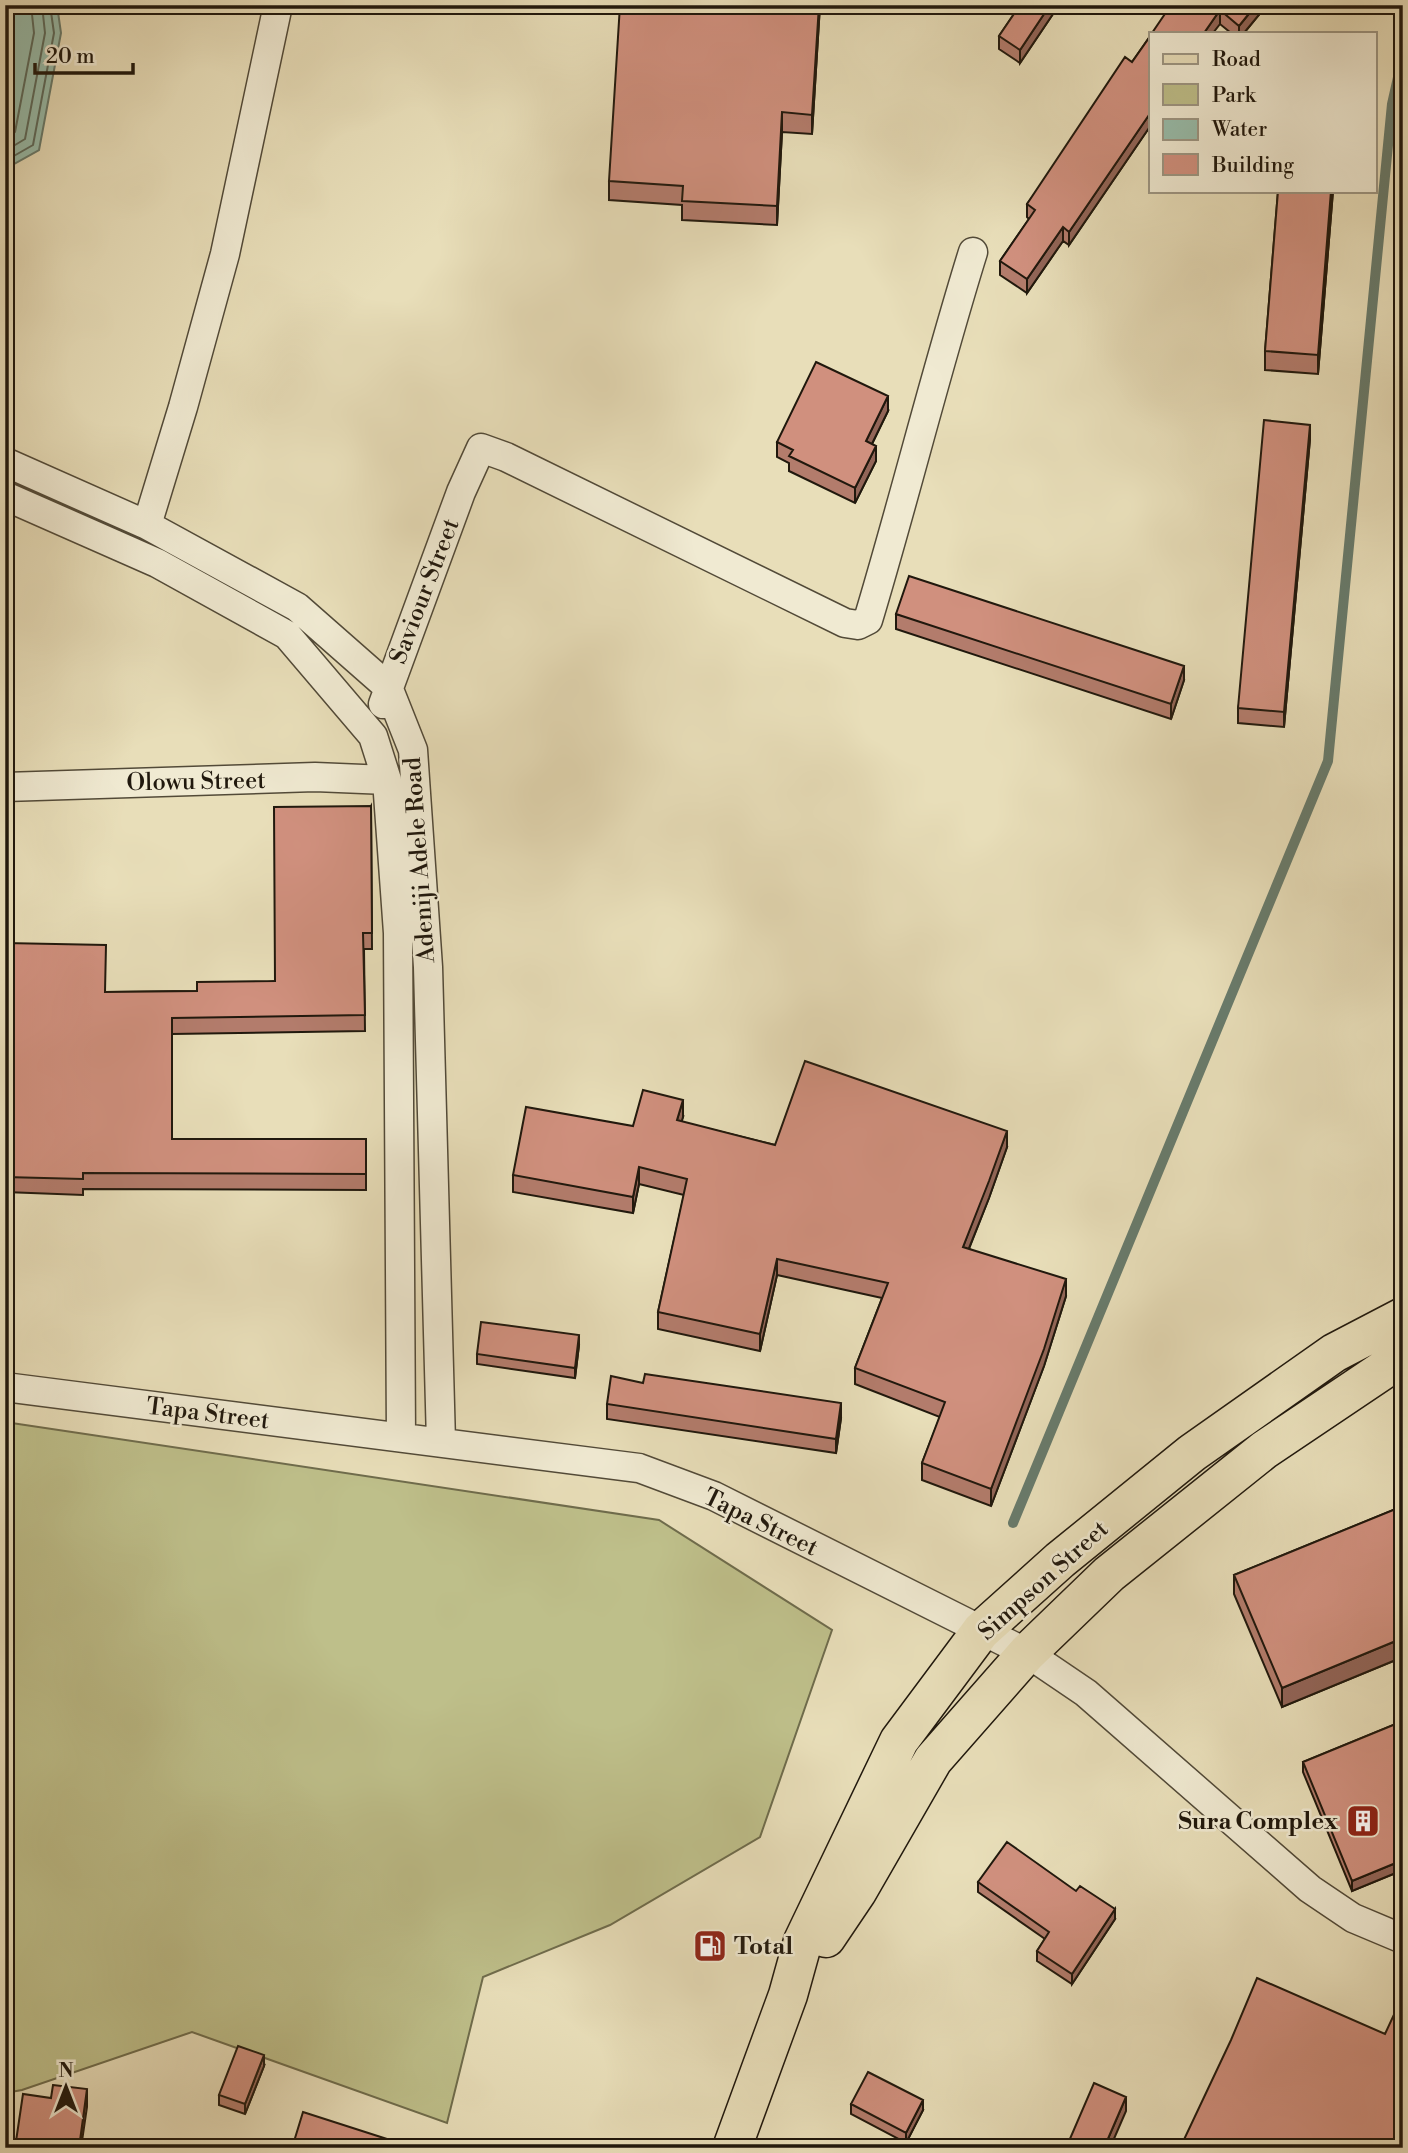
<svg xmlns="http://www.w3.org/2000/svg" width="1408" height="2153" viewBox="0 0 1408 2153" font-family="'Libre Bodoni',serif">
<rect width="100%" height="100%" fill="#e8deb9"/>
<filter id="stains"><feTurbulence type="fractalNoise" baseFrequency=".00286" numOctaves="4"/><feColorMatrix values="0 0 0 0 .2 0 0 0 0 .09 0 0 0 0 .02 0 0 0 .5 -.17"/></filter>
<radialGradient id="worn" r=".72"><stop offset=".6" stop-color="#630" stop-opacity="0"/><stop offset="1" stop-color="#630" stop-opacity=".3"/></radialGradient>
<!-- green -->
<path fill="#bebf8a" stroke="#6f6c4c" stroke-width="2" d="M5,1422L659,1520L832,1630L760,1837L610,1925L483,1977L447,2123L192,2032L22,2090L5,2093Z"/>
<!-- water -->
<path fill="#98bdab" stroke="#687b6c" stroke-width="2" d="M5,5H57L61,33L39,150L5,169Z"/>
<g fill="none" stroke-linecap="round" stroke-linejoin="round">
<!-- shore -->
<path stroke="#5c6a5c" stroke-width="2" d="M5,139L15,132L34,33L31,5
M5,151L25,139L45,33L42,5
M5,161L33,145L54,33L50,5"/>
<!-- stream -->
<path stroke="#687b6c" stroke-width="10" d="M1013,1523L1328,761L1392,104L1403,55"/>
<defs>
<path id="street" d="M5,462L147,525L297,607L388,687L413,750L428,967L441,1442
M5,496L157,563L287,635L373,736L387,780L398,933L401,1437
M147,525L183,407L225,254L278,5
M383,704L461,492L481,448L506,457L845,623L858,625L868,620C905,497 935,374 973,252
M5,787L315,777L387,780
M5,1387L639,1468L714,1496L1027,1653L1086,1693L1310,1889L1353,1918L1403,1939"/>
<path id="primary" d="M826,1938L857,1892L933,1760L1027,1653L1109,1574L1264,1450L1389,1366L1403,1360
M732,2148L788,1995L803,1941L899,1741L981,1631L1060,1560L1192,1453L1334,1353L1403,1317"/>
</defs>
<!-- street casing -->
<use href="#street" stroke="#524a38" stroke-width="31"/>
<!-- primary casing -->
<use href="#primary" stroke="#20180d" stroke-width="41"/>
<!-- street -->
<use href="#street" stroke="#f0ead2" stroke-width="28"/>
<!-- primary -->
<use href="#primary" stroke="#e8deb9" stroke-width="38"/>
</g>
<!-- wall -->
<path fill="#b37c6c" stroke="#20180d" stroke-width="2" d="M820,5L812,134L782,132L777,225L682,220V205L609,200V181Z
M1020,5H1059L1020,63L999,49V36Z
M1171,5H1267L1244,33H1231L1220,24Z
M1151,35V125L1069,245L1063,241L1027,293L1000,275V261L1029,219L1027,217V204L1132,62Z
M1278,191H1333L1318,374L1265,370V351Z
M888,411L872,444L876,461L855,503L789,471V463L777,457V442Z
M1310,439L1284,727L1238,723V708Z
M896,614L1184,680L1171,719L896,629Z
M371,806L372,949H364L365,1031L172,1034V1139H366V1190L83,1189V1195L5,1192V943L106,992L197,991L275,981Z
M683,1117L681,1122L775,1145L1007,1147L989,1198L969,1249L1066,1296L1044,1366L991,1506L922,1480V1463L940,1417L855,1384V1368L882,1298L777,1275L760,1351L658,1329V1312L684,1195L639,1184L633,1213L513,1192V1175Z
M579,1345L575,1378L477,1364V1354Z
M643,1383L841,1418L836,1453L607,1419V1404Z
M1403,1506V1657L1282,1707L1234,1594V1575Z
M1403,1721V1870L1352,1891L1303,1772V1762Z
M978,1882L1115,1919L1072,1984L1037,1961V1951L1045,1939L978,1892Z
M264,2066L245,2114L219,2105V2095Z
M851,2104L923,2110L906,2143L851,2114Z"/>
<!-- shaded-wall -->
<path fill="#926558" stroke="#20180d" stroke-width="2" d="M819,5H820L812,134V115Z
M1050,5H1059L1020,63V50Z
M1256,5H1267L1244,33H1239V26Z
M1220,10V24L1213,33H1204Z
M782,112V132L777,225V206Z
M1151,112V125L1069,245V232Z
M1331,191H1333L1318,374V355Z
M1063,227V241L1027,293V279Z
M888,396V411L866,456V441Z
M1310,425V439L1284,727V712Z
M876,446V461L855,503V488Z
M1184,666V680L1171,719V704Z
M683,1100V1117L677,1137V1120Z
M1007,1131V1147L989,1198L963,1263V1247Z
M639,1167V1184L633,1213V1197Z
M777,1259V1275L760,1351V1334Z
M1066,1279V1296L1044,1366L991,1506V1489Z
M579,1335V1345L575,1378V1368Z
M841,1403V1418L836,1453V1439Z
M1403,1638V1657L1282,1707V1688Z
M1403,1860V1870L1352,1891V1881Z
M1115,1909V1919L1072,1984V1974Z
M264,2055V2066L245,2114V2104Z
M87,2089V2107L81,2148H79Z
M1126,2097V2111L1110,2148H1104Z
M923,2100V2110L906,2143V2133Z"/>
<!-- building -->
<path fill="#d0907e" stroke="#20180d" stroke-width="2" d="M620,5H819L812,115L782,112L777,206L682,201L683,186L609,181Z
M1020,5H1050L1020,50L999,36Z
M1171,5H1256L1239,26L1220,10L1204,33H1152Z
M1151,35V112L1069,232L1063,227L1027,279L1000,261L1035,210L1027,204L1125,57L1132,62Z
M1278,191H1331L1318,355L1265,351Z
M816,362L888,396L866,441L876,446L855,488L789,456L793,450L777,442Z
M1264,420L1310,425L1284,712L1238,708Z
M909,576L1184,666L1171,704L896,614Z
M371,806L372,933H363L365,1015L172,1018V1139H366V1174L83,1173V1179L5,1177V943L106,945L105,992L197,991V982L275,981L274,807Z
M805,1061L1007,1131L989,1181L963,1247L1066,1279L1044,1349L991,1489L922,1463L945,1402L855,1368L888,1283L777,1259L760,1334L658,1312L687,1179L639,1167L633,1197L513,1175L526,1107L633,1126L643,1090L683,1100L677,1120L775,1145Z
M481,1322L579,1335L575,1368L477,1354Z
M645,1374L841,1403L836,1439L607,1404L611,1376L643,1383Z
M1403,1506V1638L1282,1688L1234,1575Z
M1403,1721V1860L1352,1881L1303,1762Z
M1007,1842L1076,1891L1080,1886L1115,1909L1072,1974L1037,1951L1049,1932L978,1882Z
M1257,1978L1385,2034L1397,2008L1403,2011V2148H1180L1231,2040Z
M238,2046L264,2055L245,2104L219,2095Z
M868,2072L923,2100L906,2133L851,2104Z
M1094,2083L1126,2097L1104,2148H1066Z
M53,2085L87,2089L79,2148H15L23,2094L51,2098Z
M303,2112L415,2148H292Z"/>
<!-- icons -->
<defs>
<symbol id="building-square" viewBox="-11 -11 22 22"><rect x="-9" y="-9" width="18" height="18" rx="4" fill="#8f2418" stroke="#f0ead2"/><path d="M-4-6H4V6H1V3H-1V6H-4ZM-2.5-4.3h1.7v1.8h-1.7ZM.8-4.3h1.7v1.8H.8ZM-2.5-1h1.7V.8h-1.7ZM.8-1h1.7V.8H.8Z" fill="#fff"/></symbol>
<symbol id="fuel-square" viewBox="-11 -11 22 22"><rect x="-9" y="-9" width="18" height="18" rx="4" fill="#8f2418" stroke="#f0ead2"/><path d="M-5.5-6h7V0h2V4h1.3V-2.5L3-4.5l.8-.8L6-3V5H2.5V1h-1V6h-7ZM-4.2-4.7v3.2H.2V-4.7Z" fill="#fff"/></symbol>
</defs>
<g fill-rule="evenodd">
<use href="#building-square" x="1344" y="1802" width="38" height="38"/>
<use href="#fuel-square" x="691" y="1927" width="38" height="38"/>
</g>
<g text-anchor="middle" stroke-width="5" stroke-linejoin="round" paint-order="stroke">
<!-- street labels -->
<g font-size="24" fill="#20180d" stroke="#f0ead2">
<text transform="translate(424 591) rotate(-69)" y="8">Saviour Street</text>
<text transform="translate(196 781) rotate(-1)" y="8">Olowu Street</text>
<text transform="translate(419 860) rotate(-94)" y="8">Adeniji Adele Road</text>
<text transform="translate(208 1413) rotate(7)" y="8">Tapa Street</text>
<text transform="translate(761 1522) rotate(26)" y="8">Tapa Street</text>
<text transform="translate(1043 1580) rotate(-42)" y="8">Simpson Street</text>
</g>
<!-- poi labels -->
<g font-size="24" font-weight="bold" fill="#20180d" stroke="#f0ead2" text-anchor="end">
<text x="1338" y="1829">Sura Complex</text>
<text x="734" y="1954" text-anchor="start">Total</text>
</g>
</g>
<!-- margin -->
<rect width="1408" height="2153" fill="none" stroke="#e8deb9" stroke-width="28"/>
<rect x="7" y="7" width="1394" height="2139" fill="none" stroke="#20180d" stroke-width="3.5"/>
<rect x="14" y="14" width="1380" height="2125" fill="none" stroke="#20180d" stroke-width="2"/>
<!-- legend -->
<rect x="1149" y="32" width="228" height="161" fill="#f0ead2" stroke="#9d9683" stroke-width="2"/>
<rect x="1163" y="54" width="35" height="10" fill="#e8deb9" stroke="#9d9683" stroke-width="2"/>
<text x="1212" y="66" font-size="21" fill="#20180d">Road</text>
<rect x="1163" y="84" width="35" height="21" fill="#bebf8a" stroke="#9d9683" stroke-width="2"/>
<text x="1212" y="102" font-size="21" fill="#20180d">Park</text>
<rect x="1163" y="119" width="35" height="21" fill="#98bdab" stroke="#9d9683" stroke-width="2"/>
<text x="1212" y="136" font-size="21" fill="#20180d">Water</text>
<rect x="1163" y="154" width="35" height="21" fill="#d0907e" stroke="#9d9683" stroke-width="2"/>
<text x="1212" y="172" font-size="21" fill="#20180d">Building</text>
<!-- north arrow -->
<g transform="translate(66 2087)" stroke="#f0ead2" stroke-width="5" paint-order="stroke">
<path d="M0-5L12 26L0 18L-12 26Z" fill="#20180d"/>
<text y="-10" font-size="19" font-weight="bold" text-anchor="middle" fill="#20180d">N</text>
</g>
<!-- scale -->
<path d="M35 63v10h98v-10" fill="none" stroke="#20180d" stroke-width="3.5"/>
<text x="46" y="63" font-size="21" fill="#20180d" stroke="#f0ead2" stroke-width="5" paint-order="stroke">20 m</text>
<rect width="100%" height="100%" filter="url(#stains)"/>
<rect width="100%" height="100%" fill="url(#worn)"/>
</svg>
